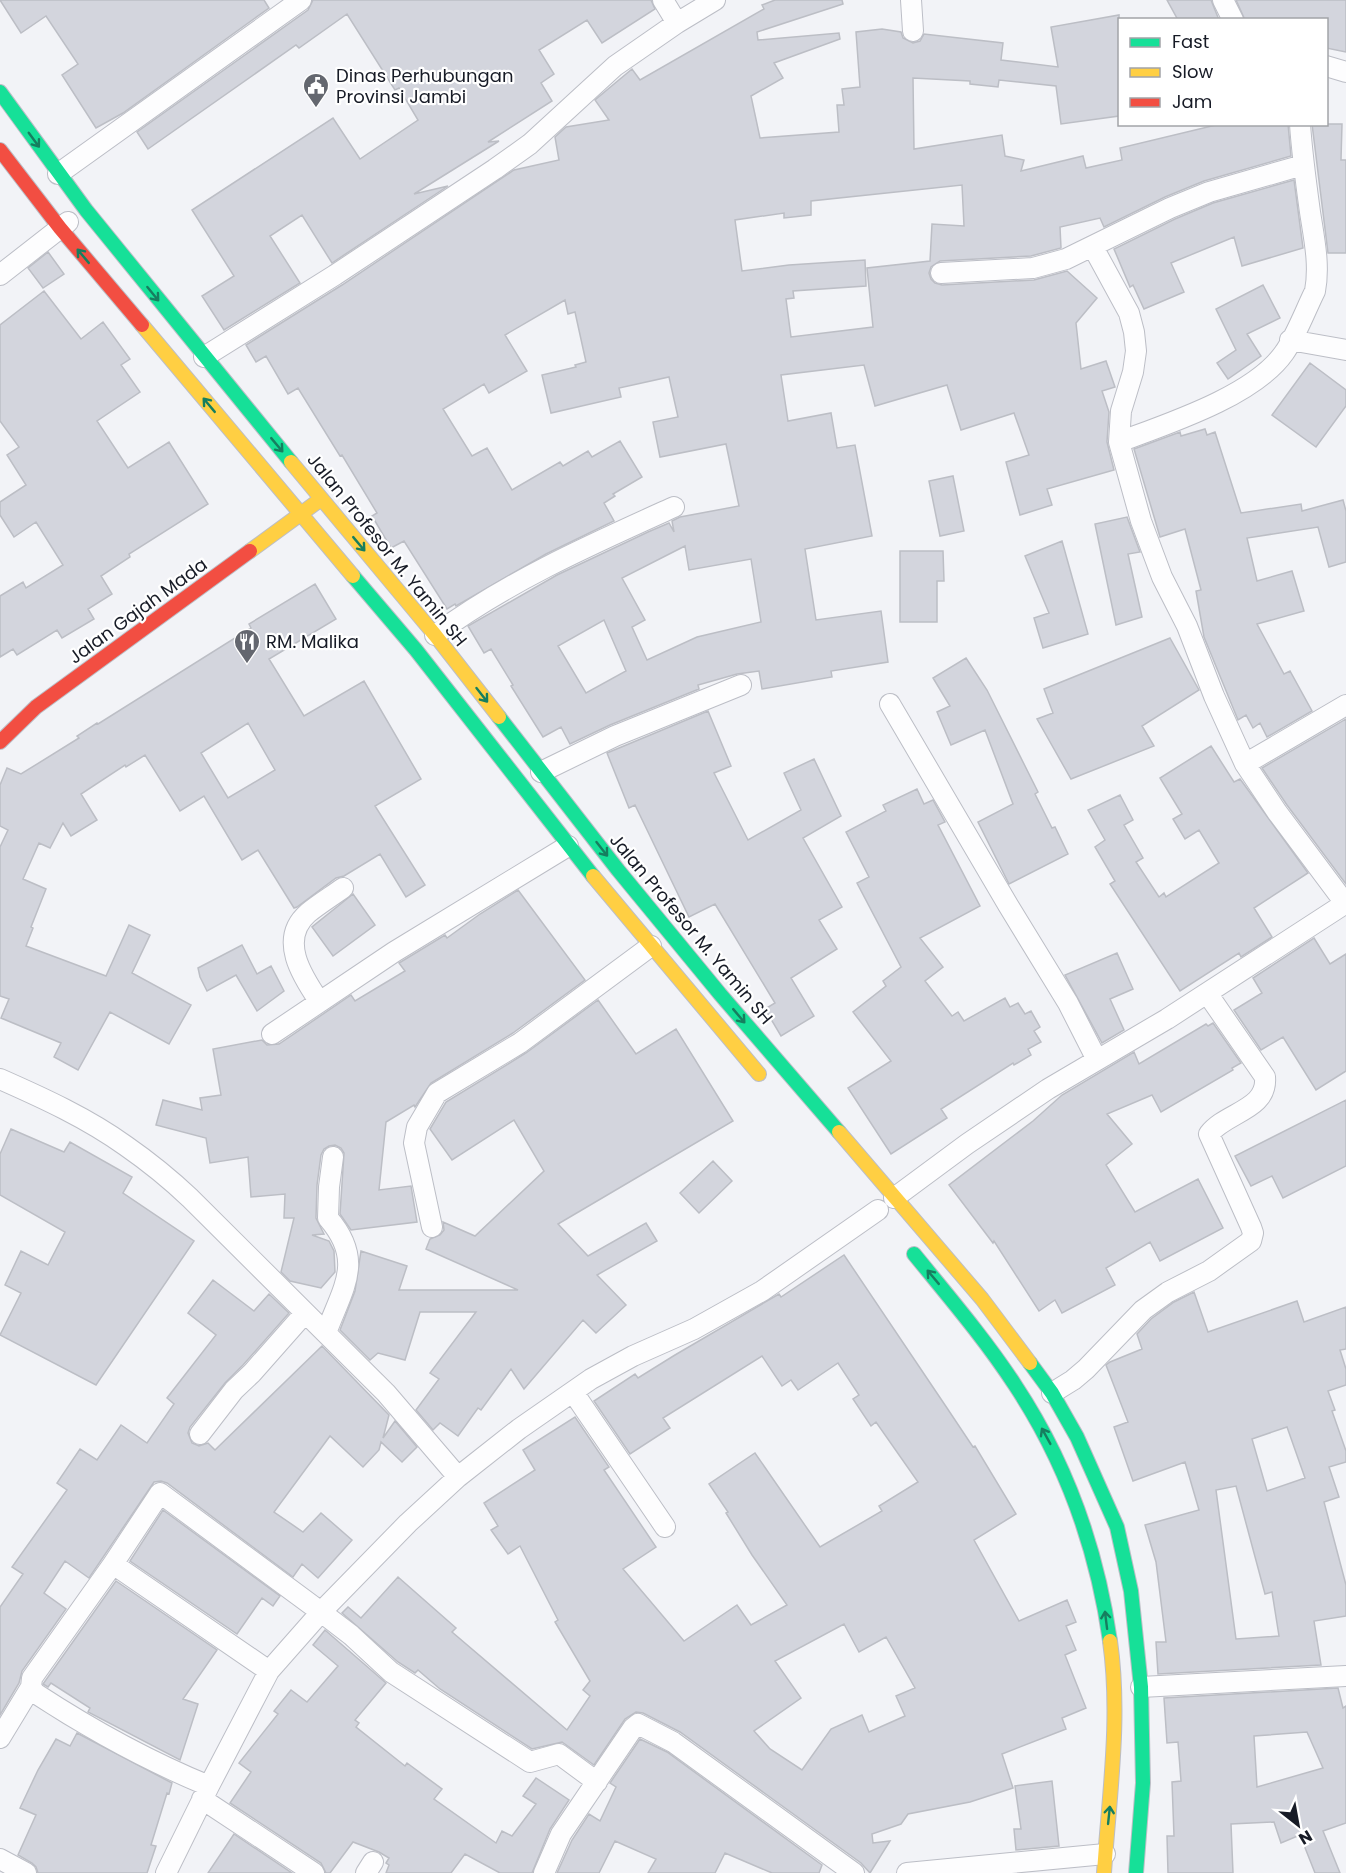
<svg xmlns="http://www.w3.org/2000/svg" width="1346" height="1873" viewBox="0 0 1346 1873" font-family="Poppins,sans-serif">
<rect width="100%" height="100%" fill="#f2f3f7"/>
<!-- building -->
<path fill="#d3d5dd" stroke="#bcbec5" stroke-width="1.5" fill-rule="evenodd" d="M0,0H264L269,8L123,113L96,128L62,75L78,64L46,16L21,33Z
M313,0H651L655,9L602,43L587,20L539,50L554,74L541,83L552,101L488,142L499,141L414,194L448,186L332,263L302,215L270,236L300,283L224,330L202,296L234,276L192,210L333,118L360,159L418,120L399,88L395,90L347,14L299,48L296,45L148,149L137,132L308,10Z
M775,0H842L843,4L757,32L758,40L839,33L840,39L774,63L783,78L751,96L760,138L839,132L837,105H844L842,89L860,87L856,32L882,29L901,32L903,38L913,43L920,41L924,34L1003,43L1001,60L1058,67L1051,27L1119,15V116L1061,124L1056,86L999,80L998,87L970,84V81L913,78L914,149L1002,135L1005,156L1024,160L1021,171L1083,156L1086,168L1122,160L1120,148L1220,124H1288L1291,156L1204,181L1165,197L1104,227L1100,218L1060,227L1061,248L1031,256L940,261L931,267L929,273L931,279L935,283L942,285L1034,280L1067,271L1097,298L1076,323L1081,369L1106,361L1115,387L1102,391L1109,412L1107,442L1114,470L1047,489L1052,505L1020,515L1006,462L1029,455L1014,413L961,430L947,385L875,406L864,365L781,375L788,421L831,413L837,448L855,445L872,536L805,549L816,620L881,611L888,662L831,671L832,677L762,689L759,671L737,674L698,685L699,689L610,725L570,744L561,727L543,737L511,686L513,685L491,649L484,653L468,626L557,575L648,532L669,523L674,532L672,521L680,517L739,506L726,444L660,457L653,422L678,417L669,377L619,388L621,397L551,413L542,375L576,367L575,365L586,362L575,312L568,314L565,300L505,335L527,371L489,393L484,384L443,409L472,456L487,448L512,490L560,462L563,466L588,451L592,457L620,441L642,477L613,494L615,496L604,503L614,521L546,554L456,606L455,604L447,609L404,541L391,548L372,516L377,513L342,455L340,456L298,388L288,394L266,356L256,362L246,345L342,285L514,170L559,160L555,137L566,127L609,120L595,100L632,69L640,80L764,9L762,5ZM962,185L964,226L932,224L930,261L867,268L873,327L791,337L786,299L794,298L793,291L866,286L865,260L789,265L742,271L735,220L784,213V218L811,215V201ZM685,546L689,570L751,559L761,622L697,637L647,660L632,627L645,620L622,578ZM604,620L626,671L586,693L558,646Z
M1167,0H1211L1219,20H1178Z
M1236,0H1346V52L1326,48V20H1245Z
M1312,124H1342L1341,160H1346V253H1328Z
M1294,180L1303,248L1242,266L1234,237L1171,263L1184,292L1144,309L1133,285L1130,287L1114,249L1175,219L1213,203Z
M48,252L64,274L43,288L28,268Z
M1263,285L1280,318L1247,334L1261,356L1228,379L1217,363L1236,350L1216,309Z
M44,291L81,339L103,322L130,359L121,365L140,392L97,421L128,468L169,442L208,504L129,554L130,557L101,576L112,594L88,609L94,619L62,638L57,630L17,655L13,649L0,657V596L23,582L26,588L63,565L36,522L14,537L0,515V502L26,485L7,455L19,447L0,421V325Z
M1310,363L1346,390V406L1316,447L1272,415Z
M1205,429L1207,435L1215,432L1241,513L1301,504L1302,511L1343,500L1346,511V562L1329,567L1318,527L1247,538L1257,581L1292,571L1304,611L1257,624L1284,674L1290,671L1312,711L1267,737L1260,723L1253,728L1246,715L1238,720L1204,637L1196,591L1201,590L1185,529L1160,537L1134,449L1180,432L1181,436Z
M953,476L964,531L940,536L929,481Z
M1127,517L1140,552L1128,554L1142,617L1116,625L1095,524Z
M1062,541L1088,634L1043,648L1034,618L1049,613L1025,556Z
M900,551H943L944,581H937V622H900Z
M315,584L336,619L269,659L304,716L364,681L421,779L375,806L425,885L406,897L380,854L344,876L336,878L297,907L294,908L258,850L242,860L204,796L180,811L145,755L126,767L125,765L81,794L97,820L71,836L63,823L50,848L39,843L23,879L46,889L31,927L33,928L26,946L106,976L129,925L150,935L132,973L191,1005L169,1044L110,1012L78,1070L54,1057L61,1043L1,1018L9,999L0,996V847L8,830L0,826V785L7,768L21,774L79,738L77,736L97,723L98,724L251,628L249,624ZM248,723L275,770L228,798L201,753Z
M1170,638L1199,690L1142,726L1154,746L1071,779L1037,719L1053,713L1044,689Z
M966,658L987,690L1038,792L1035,794L1052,828L1055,827L1068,854L1009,884L978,822L1013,804L985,730L951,745L937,712L950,706L933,678Z
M708,711L731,766L714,773L748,840L801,810L784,773L814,759L841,816L803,838L842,907L819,920L837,949L791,978L814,1016L781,1036L765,1009L775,1003L715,904L689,917L635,805L629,808L607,753Z
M1346,719V884L1287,805L1262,768Z
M1211,746L1234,782L1240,779L1243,783L1308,873L1254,908L1272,937L1241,957L1239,953L1180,991L1110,884L1115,881L1095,847L1105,840L1088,810L1120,795L1133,820L1124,825L1143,858L1136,862L1159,897L1164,893L1166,897L1219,863L1199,830L1185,839L1173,819L1182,814L1160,778Z
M917,789L924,804L933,800L945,822L938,825L980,906L920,938L943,967L925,981L952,1016L958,1012L964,1021L1005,998L1010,1007L1018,1003L1025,1014L1031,1011L1040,1027L1034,1031L1041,1042L1028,1049L1031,1055L1014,1065L1013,1063L941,1109L947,1118L891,1154L848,1088L891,1061L853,1012L886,986L883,981L901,967L857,883L869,877L846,832L886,811L883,805Z
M518,890L585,980L513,1033L431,1083L415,1107L414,1105L386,1122L379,1190L411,1186L417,1222L351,1230L340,1214L344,1153L341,1148L335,1145L329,1146L324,1149L321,1155L317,1185L316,1218L324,1234L312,1235L329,1241L334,1251L335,1272L321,1288L290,1281L281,1272L294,1218H284L285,1194L251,1197L248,1157L210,1163L206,1138L156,1125L163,1100L202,1110L200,1098L221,1095L213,1049L262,1040L267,1045L279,1044L351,995L355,1001L405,971L399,963L445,935L447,938L480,914Z
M353,894L375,925L333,956L312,927Z
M1314,938L1330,964L1346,954V1071L1316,1090L1283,1037L1261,1050L1234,1010L1262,993L1253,978Z
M242,945L257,974L271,966L284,991L257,1011L236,975L207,991L200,977L198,968Z
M1117,953L1133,989L1110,999L1124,1030L1102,1043L1065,975Z
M598,1000L636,1054L676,1029L733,1121L558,1224L588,1256L646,1223L657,1241L597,1275L626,1305L596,1333L583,1320L524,1389L511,1369L481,1410L478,1408L458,1436L440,1423L433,1430L416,1410L439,1379L430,1373L476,1312H420L405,1360L378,1353L370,1360L340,1330L355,1291L361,1251L407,1266L399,1290H518L426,1249L430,1239L440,1235L444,1230L443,1222L475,1236L544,1171L514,1120L452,1160L430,1129L446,1102L526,1053Z
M1213,1023L1241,1063L1232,1068L1233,1070L1161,1112L1152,1095L1107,1114L1132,1144L1106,1165L1135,1212L1198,1179L1223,1228L1160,1261L1150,1242L1106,1268L1115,1285L1062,1313L1055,1300L1039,1311L994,1241L993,1243L949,1185L1033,1121L1062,1095L1134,1052L1139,1064L1206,1024L1208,1026Z
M1346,1100V1166L1283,1198L1272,1176L1251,1186L1235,1156Z
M11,1129L64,1152L70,1142L132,1177L123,1193L194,1241L96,1385L0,1335L21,1293L5,1285L21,1251L48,1265L65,1232L0,1195V1154Z
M713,1161L732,1181L699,1213L680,1193Z
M844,1255L947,1408L973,1447L975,1446L1016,1514L974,1540L1019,1621L1067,1600L1076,1622L1066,1626L1076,1650L1065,1655L1086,1708L1062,1718L1066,1729L1002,1754L1013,1788L970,1802L908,1814L901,1824L872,1834L873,1843L890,1841L870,1873L861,1863L680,1732L643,1713L636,1712L625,1719L594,1765L562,1742L532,1749L440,1689L418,1670L415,1673L398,1662L342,1613L348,1607L361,1618L398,1577L456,1628L452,1632L567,1730L590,1696L583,1690L590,1681L555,1622L558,1620L520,1546L508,1554L491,1530L498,1526L484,1503L535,1470L523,1450L575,1417L609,1467L604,1470L656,1547L623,1569L684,1641L737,1605L751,1625L787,1605L752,1555L726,1513L728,1512L709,1484L755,1453L820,1547L882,1511L879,1506L918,1482L876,1422L871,1426L853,1399L859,1395L838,1363L798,1390L791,1380L782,1386L762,1356L663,1418L670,1428L630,1454L594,1401L635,1374L638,1378L675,1355L779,1294L781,1297ZM844,1624L859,1652L886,1637L915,1688L896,1696L905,1716L869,1732L862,1715L831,1729L802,1770L770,1749L754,1731L801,1698L775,1661Z
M213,1280L254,1311L269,1294L289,1313L243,1365L225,1383L190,1427L188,1433L192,1443L199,1446L208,1443L215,1450L322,1346L389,1415L383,1438L395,1421L417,1447L402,1462L381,1442L379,1450L363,1467L330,1436L274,1512L303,1532L321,1513L352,1540L318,1578L302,1564L293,1577L167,1483L161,1481L154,1482L89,1578L65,1561L44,1593L66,1609L22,1671L19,1683L0,1715V1607L23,1574L12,1567L67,1490L57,1483L80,1449L97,1460L121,1425L147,1443L174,1404L167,1398L216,1335L188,1313Z
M1194,1292L1208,1332L1297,1301L1304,1322L1346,1307V1349L1340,1350L1346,1369V1385L1328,1391L1335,1410L1332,1411L1346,1451V1462L1329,1467L1339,1497L1324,1502L1346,1585V1616L1314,1621L1321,1665L1158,1674L1156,1642H1166L1156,1562L1145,1525L1199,1510L1185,1462L1133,1481L1114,1427L1128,1422L1106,1365L1110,1362L1142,1349L1137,1334L1151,1319L1174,1302ZM1287,1427L1305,1478L1267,1491L1252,1439ZM1236,1486L1265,1594L1272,1592L1279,1636L1236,1639L1216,1490Z
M163,1510L280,1596L273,1606L262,1598L237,1634L130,1561Z
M116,1581L217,1650L183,1699L198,1704L180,1760L88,1712L90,1708L51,1683L48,1687L43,1684Z
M325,1630L386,1683L355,1720L359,1723L356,1727L405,1766L407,1763L442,1789L434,1799L496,1843L502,1831L512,1836L536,1804L523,1796L536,1778L569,1800L550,1829L532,1873H500L465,1854L451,1873H386L389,1865L386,1863L389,1858L379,1852L353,1842L330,1873H326L321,1863L230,1803L251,1772L239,1763L278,1714L274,1711L291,1690L307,1702L338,1666L313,1645Z
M1338,1688L1343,1708L1346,1706V1823L1323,1831L1340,1873H1315L1300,1835L1281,1843L1274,1822L1231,1824L1233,1873H1168L1167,1836H1174L1172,1782L1181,1781L1178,1742L1167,1743L1164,1698ZM1307,1732L1323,1768L1257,1787L1254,1736Z
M77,1733L172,1783L169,1794L167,1793L151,1845L156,1846L147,1873H38L36,1867L32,1863L18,1855L36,1815L20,1808L38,1770L56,1739L70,1746Z
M640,1739L667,1752L822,1865L819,1873H772L725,1853L715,1873H648L656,1859L615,1841L599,1873H557L572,1840L589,1814L600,1821L616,1787L610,1783Z
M1052,1781L1059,1846L1016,1850L1014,1829H1021L1015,1786Z
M234,1834L292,1873H208Z"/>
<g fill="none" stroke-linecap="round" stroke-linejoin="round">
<defs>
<path id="street" d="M663,0L677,23
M911,0L913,31
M1223,0L1233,20
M1326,66L1346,72
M58,174L301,0
M1093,247L1129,313L1134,332L1136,351L1133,372L1121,411L1119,442L1141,521L1162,577L1187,626L1214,696L1245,764L1277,812L1345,903
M941,273L1033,268L1066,259L1170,208L1209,192L1303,165
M0,275L68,222
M1290,340L1346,350
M204,357L335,275L495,169L530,144L615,66L677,23L715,0
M1119,442C1167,424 1254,396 1284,353C1295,338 1306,309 1315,291C1320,265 1314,238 1310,212C1306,183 1302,154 1300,124
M435,635C508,581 592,544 674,507
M890,704L1008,905L1068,1003L1097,1060
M1245,764L1346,705
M541,772L615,736L741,685
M319,1001C302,976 278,939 308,913C319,904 332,896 343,888
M272,1034L394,952L568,846
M0,1079C43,1098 87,1118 126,1146C149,1162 170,1179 190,1198L386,1393L458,1477
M894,1198L967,1144L1048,1089L1167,1019L1346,903
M432,1227L414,1143L417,1127L437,1093L520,1043L651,946
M326,1333C343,1287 365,1261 328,1218L329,1187L333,1157
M573,1392L665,1527
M1052,1393L1073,1380L1086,1369L1143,1310L1168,1292L1209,1271L1251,1241L1253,1233L1251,1227L1209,1134C1226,1112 1268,1110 1265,1077L1207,993
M200,1434L234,1390L252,1373L305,1313
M113,1564L269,1671
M1141,1687L1346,1676
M0,1738L31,1687
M209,1786C148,1761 90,1729 35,1693L31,1687L32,1678L113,1564L160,1493L321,1612L351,1635L391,1672L530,1762L559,1754L597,1782
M202,1799L314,1873
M0,1859L26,1873
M166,1873L209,1786L269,1671L321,1612L408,1523L458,1477L519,1429L591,1379L633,1356L694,1329L762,1291L878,1210
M366,1873L373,1862
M544,1873L561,1834L633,1728L638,1724L673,1742L854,1873
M907,1873L1105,1854"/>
<path id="fast" d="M0,92L86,210L291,462
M353,576L416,650L593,876
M499,717L618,870L720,994L839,1132
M914,1254C949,1297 985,1339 1015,1385C1066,1462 1097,1549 1110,1641
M1030,1363L1052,1393L1077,1437L1117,1527L1131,1591L1141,1687L1143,1783L1136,1873"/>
<path id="slow" d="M142,325L353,576
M291,462L435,635L499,717
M250,551L317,502
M593,876L759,1074
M839,1132L982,1299L1030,1363
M1104,1873C1109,1796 1121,1718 1110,1641"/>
<path id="jam" d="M0,150L60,228L142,325
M0,742L36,707L250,551"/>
</defs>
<!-- street casing -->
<use href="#street" stroke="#bcbec6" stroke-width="22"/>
<!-- fast casing -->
<use href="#fast" stroke="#bcbec6" stroke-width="16"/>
<!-- slow casing -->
<use href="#slow" stroke="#bcbec6" stroke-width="16"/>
<!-- jam casing -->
<use href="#jam" stroke="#bcbec6" stroke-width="16"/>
<!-- street -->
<use href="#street" stroke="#fdfdfe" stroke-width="20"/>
<!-- fast -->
<use href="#fast" stroke="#16e098" stroke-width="14"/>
<!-- slow -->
<use href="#slow" stroke="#ffcf43" stroke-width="14"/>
<!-- jam -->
<use href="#jam" stroke="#f24e42" stroke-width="14"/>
</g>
<!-- one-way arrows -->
<defs><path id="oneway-shaft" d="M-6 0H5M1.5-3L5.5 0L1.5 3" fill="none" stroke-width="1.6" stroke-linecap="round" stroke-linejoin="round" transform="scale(1.5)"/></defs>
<g stroke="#167e5f">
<use href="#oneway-shaft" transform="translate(34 140) rotate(54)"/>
<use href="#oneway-shaft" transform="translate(83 256) rotate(-130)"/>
<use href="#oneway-shaft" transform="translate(153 294) rotate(51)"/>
<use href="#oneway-shaft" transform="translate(209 405) rotate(-130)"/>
<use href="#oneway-shaft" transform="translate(277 445) rotate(50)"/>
<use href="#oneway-shaft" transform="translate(359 544) rotate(50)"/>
<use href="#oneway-shaft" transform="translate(482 695) rotate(52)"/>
<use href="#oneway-shaft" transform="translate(602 849) rotate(52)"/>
<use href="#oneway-shaft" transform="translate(739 1016) rotate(50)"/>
<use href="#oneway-shaft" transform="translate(933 1277) rotate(-130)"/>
<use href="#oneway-shaft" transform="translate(1046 1436) rotate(-119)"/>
<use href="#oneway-shaft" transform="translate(1106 1620) rotate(-97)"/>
<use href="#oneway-shaft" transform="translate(1109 1815) rotate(-84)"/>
</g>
<!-- icons -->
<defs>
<symbol id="civic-pin" viewBox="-11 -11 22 30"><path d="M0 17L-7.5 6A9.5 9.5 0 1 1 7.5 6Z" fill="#64676f" stroke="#fff"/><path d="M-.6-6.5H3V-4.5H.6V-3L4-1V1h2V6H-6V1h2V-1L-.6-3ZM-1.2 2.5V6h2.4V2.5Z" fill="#fff"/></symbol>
<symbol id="restaurant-pin" viewBox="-11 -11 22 30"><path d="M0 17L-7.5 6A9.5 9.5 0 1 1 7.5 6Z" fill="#64676f" stroke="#fff"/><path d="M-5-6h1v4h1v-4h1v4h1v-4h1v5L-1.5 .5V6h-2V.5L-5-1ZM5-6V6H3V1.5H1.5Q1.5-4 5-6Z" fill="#fff"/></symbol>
</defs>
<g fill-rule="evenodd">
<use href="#civic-pin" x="301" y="71" width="30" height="40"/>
<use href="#restaurant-pin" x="232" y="627" width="30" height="40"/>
</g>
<g text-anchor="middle" stroke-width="4.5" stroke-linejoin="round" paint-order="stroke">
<!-- poi labels -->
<g font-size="18" fill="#171b26" stroke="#fff" text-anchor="start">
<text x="336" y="82">Dinas Perhubungan<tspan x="336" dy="21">Provinsi Jambi</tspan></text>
<text x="266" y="648">RM. Malika</text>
</g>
<!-- street labels -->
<g font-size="18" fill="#171b26" stroke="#fff">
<text transform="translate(387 550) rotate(51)" y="6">Jalan Profesor M. Yamin SH</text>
<text transform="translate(138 611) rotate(-36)" y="6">Jalan Gajah Mada</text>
<text transform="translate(691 929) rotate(50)" y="6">Jalan Profesor M. Yamin SH</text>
</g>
</g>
<!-- legend -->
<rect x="1118" y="18" width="210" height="108" fill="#ffffff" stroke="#a2a4a8" stroke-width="1.5"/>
<rect x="1130" y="38" width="30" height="9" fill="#16e098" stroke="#a2a4a8" stroke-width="1.5"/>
<text x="1172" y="48" font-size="18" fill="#171b26">Fast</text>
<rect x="1130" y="68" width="30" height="9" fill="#ffcf43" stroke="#a2a4a8" stroke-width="1.5"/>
<text x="1172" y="78" font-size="18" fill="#171b26">Slow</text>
<rect x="1130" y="98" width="30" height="9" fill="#f24e42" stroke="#a2a4a8" stroke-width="1.5"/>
<text x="1172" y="108" font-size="18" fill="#171b26">Jam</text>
<!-- north arrow -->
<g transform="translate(1298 1825) rotate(149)" stroke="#ffffff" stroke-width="4.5" paint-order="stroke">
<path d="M0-4.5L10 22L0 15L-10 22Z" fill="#171b26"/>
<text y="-9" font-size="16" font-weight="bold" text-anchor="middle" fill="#171b26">N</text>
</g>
</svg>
